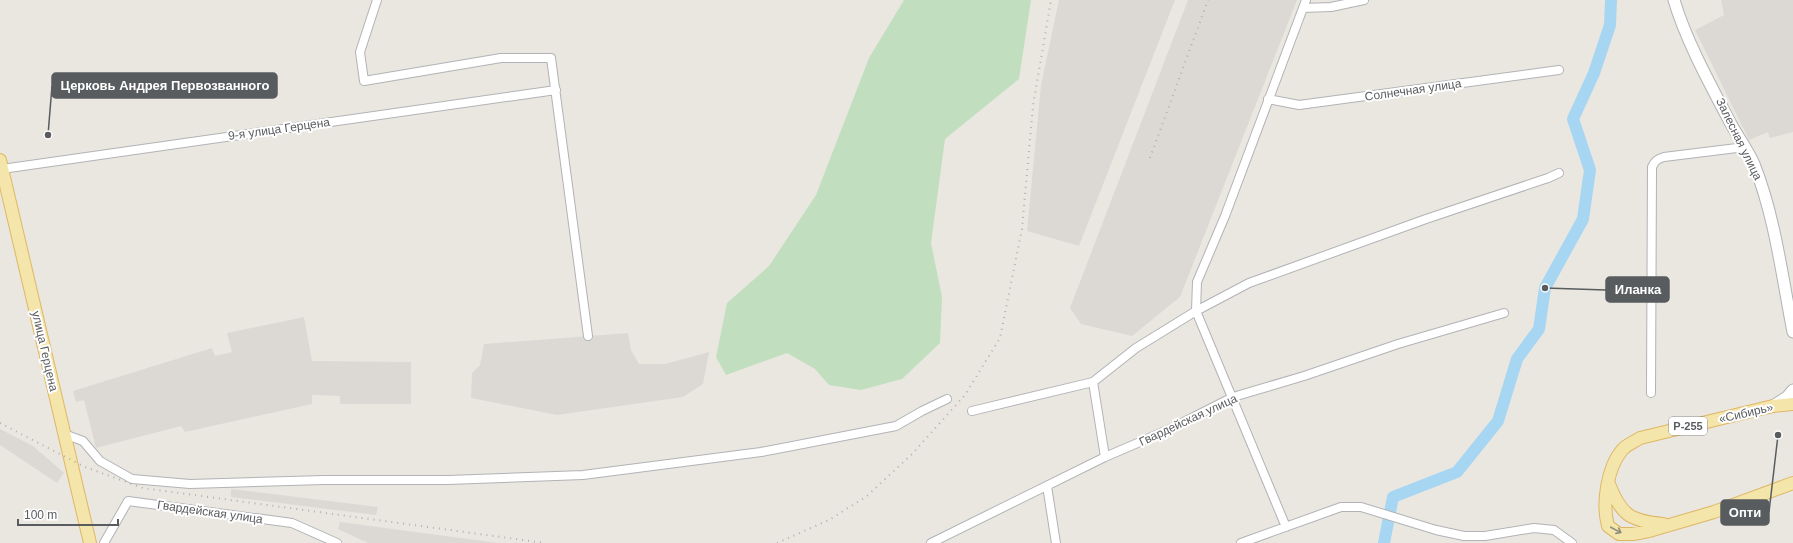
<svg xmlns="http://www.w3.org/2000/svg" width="1793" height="543" viewBox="0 0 1793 543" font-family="Arial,sans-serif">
<rect width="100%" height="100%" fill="#eae7e0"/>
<!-- industrial -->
<path fill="#dcd9d5" d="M1059,0H1175L1079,246L1027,231L1041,85Z
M1188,0H1297L1180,297L1132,336L1081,324L1070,308Z
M1721,0H1793V132L1770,138L1768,132L1749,140L1695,30L1724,15Z
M304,317L312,361L411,362V404H340V396L312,395V404L185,432L181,426L96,448L84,400L76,402L73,391L212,348L215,356L232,352L227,333Z
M628,333L631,350L639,364H665L709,352L703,384L683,397L557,415L471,398L472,373L480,365L484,344Z
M0,429L33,446L64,473L57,483L0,445Z
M231,489L378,507L376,515L231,497Z
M340,522L498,543H368L338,529Z"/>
<!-- green -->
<path fill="#c1dfbf" d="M904,0H1031L1019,79L945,139L931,243L942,297L940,343L902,379L861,390L829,385L815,369L787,353L726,375L716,357L727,303L769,266L816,195L869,58Z"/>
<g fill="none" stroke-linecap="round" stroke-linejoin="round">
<!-- river -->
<path stroke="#a7d6f3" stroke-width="12" d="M1384,543L1393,497L1457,472L1498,421L1517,359L1539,329L1545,288L1583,219L1590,170L1573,119L1594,73L1610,25L1611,0"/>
<defs>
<path id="street" d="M377,0L360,52L364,81L501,58H551L588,336
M1303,8L1331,7L1364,0
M1268,99L1299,105L1559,70
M2,169L556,90
M1093,382L1105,457
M1651,393L1652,167C1655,161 1657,159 1664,157L1745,147
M972,411L1093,382L1136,348L1196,311L1249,283L1426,219L1548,178L1559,173
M64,434L83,441L100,461L132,479L190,484L324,480H448L583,475L761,452L896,426L922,411L947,399
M1047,486L1056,543
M1286,527L1196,311L1197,282L1225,216L1306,0
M104,543L128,501L292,523L337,543
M931,543L1105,457L1170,429L1233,397L1304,376L1398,344L1504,313
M1241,543L1341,507H1361L1436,530L1464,536H1485L1534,528L1554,530L1572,543"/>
<path id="secondary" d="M1674,0C1686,41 1711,86 1731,124C1738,137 1748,150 1754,164C1775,217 1782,276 1793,332
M1773,406L1787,397L1793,390"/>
<path id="primary" d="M0,160L90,543
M1793,404L1773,406L1640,438C1634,442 1626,445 1622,450C1607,468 1602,504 1608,526L1619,534H1633L1649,531L1714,512L1793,483
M1609,484C1621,515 1630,521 1663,524"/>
</defs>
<!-- street casing -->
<use href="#street" stroke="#b1b3b6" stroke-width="10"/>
<!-- secondary casing -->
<use href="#secondary" stroke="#b0b3b6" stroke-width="13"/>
<!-- primary casing -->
<use href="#primary" stroke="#deb765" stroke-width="14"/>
<!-- street -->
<use href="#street" stroke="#fff" stroke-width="8"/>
<!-- secondary -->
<use href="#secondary" stroke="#fff" stroke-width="11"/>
<!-- primary -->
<use href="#primary" stroke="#f4e5ab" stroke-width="12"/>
<!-- rail -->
<path stroke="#afb0b0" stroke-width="2" stroke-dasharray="1 5" stroke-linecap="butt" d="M1150,158L1208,0
M0,423L85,467L143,488L545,543
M777,543L829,520L867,496L912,454L965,395L1000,338L1022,229L1033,106L1051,0"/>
</g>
<!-- one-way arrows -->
<defs><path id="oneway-shaft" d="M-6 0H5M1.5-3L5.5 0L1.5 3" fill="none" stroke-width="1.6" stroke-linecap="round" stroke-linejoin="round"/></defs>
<use stroke="#8f8c7a" href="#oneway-shaft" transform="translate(1616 530) rotate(28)"/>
<g text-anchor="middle" stroke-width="4" stroke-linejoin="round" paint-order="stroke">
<!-- shield labels -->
<rect fill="#fff" stroke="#8b8d8f" stroke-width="1" x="1669" y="417" width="38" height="18" rx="3"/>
<g font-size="11" font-weight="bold" fill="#595c5f">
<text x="1688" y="430">Р-255</text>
</g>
<!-- street labels -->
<g font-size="12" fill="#595c5f" stroke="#fff">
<text transform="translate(1413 90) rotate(-8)" y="4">Солнечная улица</text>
<text transform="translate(279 129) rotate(-8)" y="4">9-я улица Герцена</text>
<text transform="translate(1739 139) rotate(64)" y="4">Залесная улица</text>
<text transform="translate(45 351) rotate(77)" y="4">улица Герцена</text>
<text transform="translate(1746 413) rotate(-13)" y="4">«Сибирь»</text>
<text transform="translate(1188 420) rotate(-25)" y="4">Гвардейская улица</text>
<text transform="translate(210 512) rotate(8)" y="4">Гвардейская улица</text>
</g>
</g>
<!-- callouts -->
<path fill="none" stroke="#595c5f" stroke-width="1.5" d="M48 135L52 86M1545 288L1606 290M1778 435L1769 512"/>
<g fill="#595c5f" stroke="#fff" stroke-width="1.5">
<circle cx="48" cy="135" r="4"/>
<circle cx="1545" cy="288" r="4"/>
<circle cx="1778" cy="435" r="4"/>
</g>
<g fill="#595c5f" stroke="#595c5f" stroke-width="1.5">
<rect x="52" y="73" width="225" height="25" rx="4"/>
<rect x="1606" y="277" width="63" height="25" rx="4"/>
<rect x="1721" y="500" width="48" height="25" rx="4"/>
</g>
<g font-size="13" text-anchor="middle" font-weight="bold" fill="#fff">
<text x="165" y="90">Церковь Андрея Первозванного</text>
<text x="1638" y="294">Иланка</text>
<text x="1745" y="517">Опти</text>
</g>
<!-- scale -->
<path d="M18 519v6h100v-6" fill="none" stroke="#595c5f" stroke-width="2"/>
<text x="24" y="519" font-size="12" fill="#595c5f" stroke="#ffffff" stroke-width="3" paint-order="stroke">100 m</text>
</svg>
